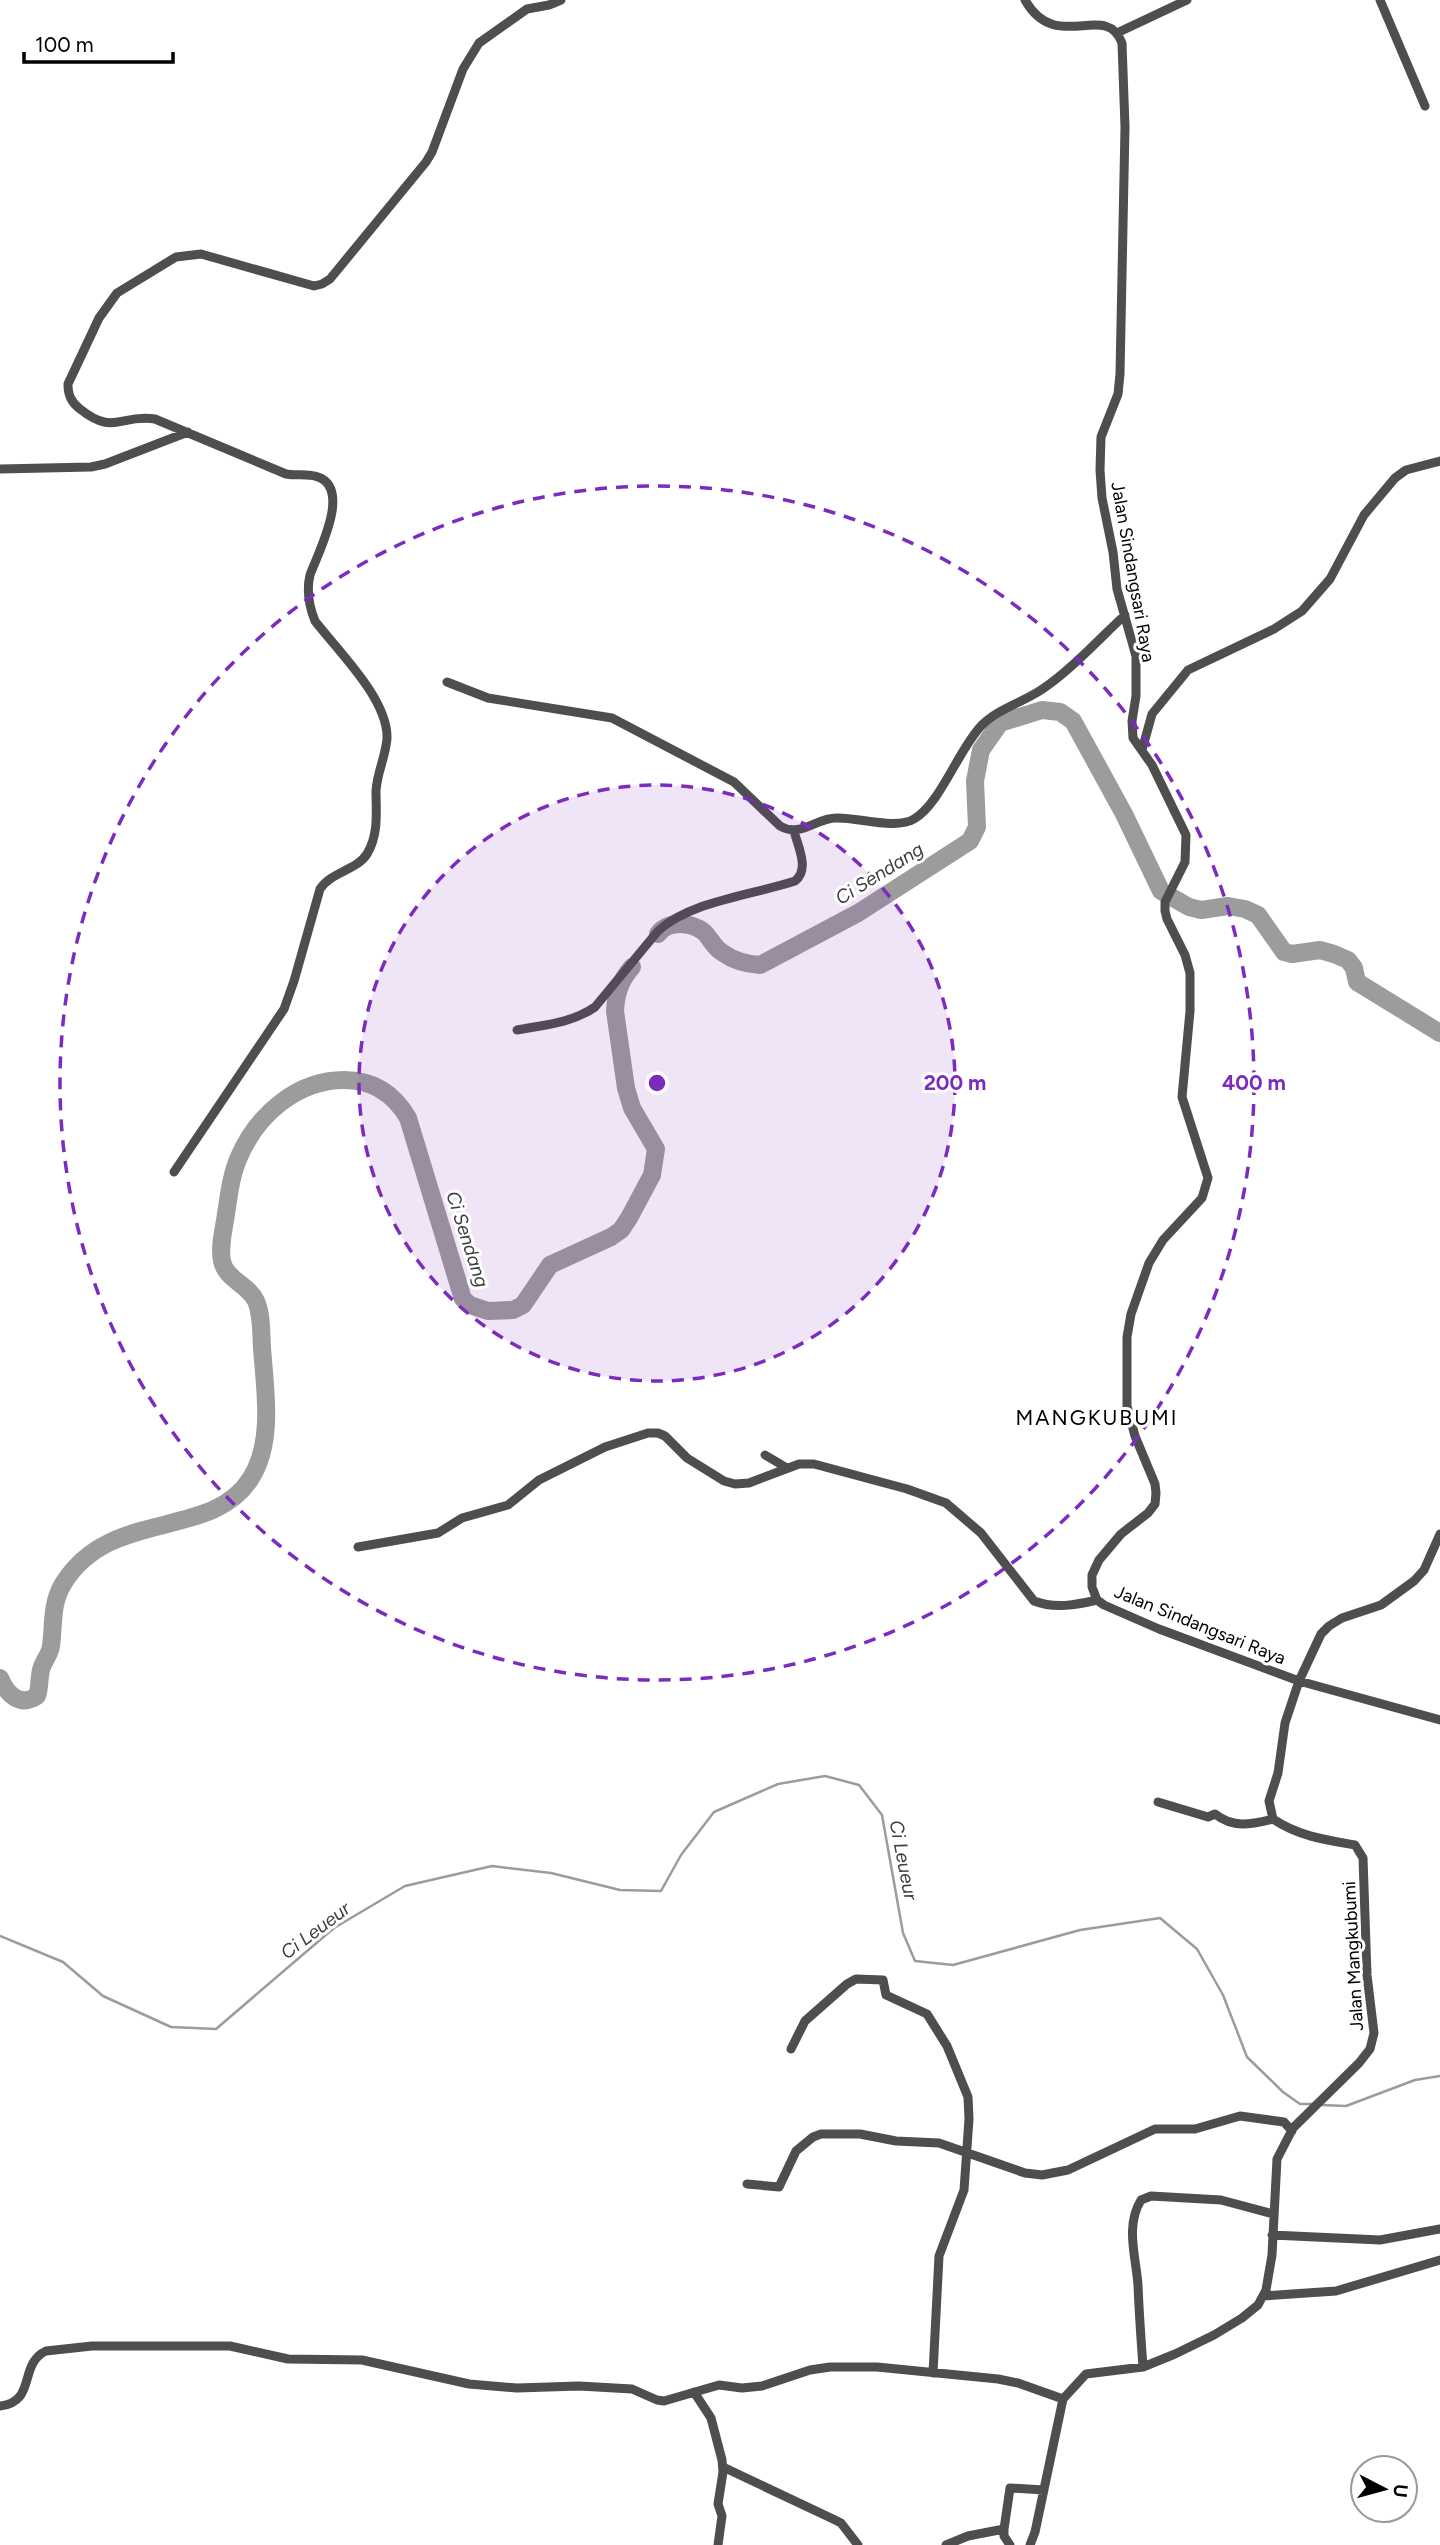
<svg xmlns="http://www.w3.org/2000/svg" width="1440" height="2545" viewBox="0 0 1440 2545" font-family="Figtree,sans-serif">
<rect width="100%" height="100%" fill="#fff"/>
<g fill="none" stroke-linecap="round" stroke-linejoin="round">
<!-- stream -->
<path stroke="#9c9c9c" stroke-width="2.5" d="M0,1936L63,1962L103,1996L171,2027L216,2029L334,1928L405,1886L492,1866L551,1873L620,1890L661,1891L681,1855L714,1812L778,1784L825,1776L859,1785L882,1815L903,1933L915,1961L953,1965L1080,1930L1160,1918L1197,1949L1223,1995L1247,2057L1283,2092L1300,2104H1312
M1322,2105L1346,2106L1415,2080L1440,2076"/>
<!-- river -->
<path stroke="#9c9c9c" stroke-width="18" d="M658,934C668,920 691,922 704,932C711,939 714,948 723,953C734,961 746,964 760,965L858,913L970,841L977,827L975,781L981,750L1000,723L1042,710L1060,712L1073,721L1124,814L1161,891L1189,907L1201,910L1228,906L1245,909L1258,915L1284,952L1292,954L1320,950L1334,954L1348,960L1354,968L1357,982L1440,1033
M0,1678C7,1695 20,1707 37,1696C40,1687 39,1678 41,1670C43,1661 50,1655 51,1646C54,1624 51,1604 63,1584C110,1507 212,1541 251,1478C274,1441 265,1390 262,1348C261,1333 262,1315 256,1301C248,1284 226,1280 222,1261C219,1246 224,1229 226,1214C229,1195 231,1175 239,1157C257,1115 297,1080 344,1080C374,1080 394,1094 408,1118L463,1299L470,1305L488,1311L513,1310L523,1305L550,1265L611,1237L621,1230L629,1218L652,1175L656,1149L632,1108L626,1088L615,1011C616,993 620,981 632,967"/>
<!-- street -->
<path stroke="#4e4e4e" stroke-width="9" d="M1025,0C1056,55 1106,0 1122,43L1125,127L1120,374L1118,394L1101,437L1100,470L1102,498L1113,552L1117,589L1136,656V696L1132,721L1133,738L1152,765L1186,835L1185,862L1165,902V911L1167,919L1185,955L1190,973V1011L1182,1097L1208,1178L1202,1198L1163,1240L1149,1263L1131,1314L1127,1337V1406L1135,1436L1155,1484L1156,1493L1155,1504L1148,1513L1121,1534L1099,1560L1092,1575V1587L1097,1600L1104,1605L1159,1629L1299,1681L1440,1720
M1380,0L1425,106
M1119,32L1187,0
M0,469L91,467L105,464L188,432
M447,682L488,698L612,718L734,782L780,826C800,838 816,818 836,818C857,817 896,830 914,819C941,803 959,748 982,725C998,709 1023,702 1041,690C1069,672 1100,638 1125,615
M1142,750L1152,714L1188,670L1274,629L1302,611L1330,579L1364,515L1395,478L1406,470L1440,461
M517,1030C544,1025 572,1023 595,1007L658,931C691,901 752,895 795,881C810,869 798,847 794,831
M174,1172L284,1009L294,981L320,889C331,872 357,870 367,854C379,834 376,812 376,791C377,772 386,756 387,738C388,699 338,651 315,621C309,606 306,592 310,575C318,553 352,489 318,477C308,473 296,476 286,474L155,419C119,414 114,436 80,409C71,402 68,395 68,384L99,318L117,293L176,257L201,254L314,286L322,284L330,279L426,162L432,152L463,69L479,43L527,9L549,5L561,0
M765,1455L787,1468
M358,1547L438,1533L462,1518L508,1505L539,1480L605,1447L648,1433H658L665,1436L687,1458L724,1481L735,1484L749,1483L799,1464H814L907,1489L946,1503L981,1533L1034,1601C1055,1609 1076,1605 1097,1600
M1158,1802L1208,1817L1215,1814C1234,1829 1252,1824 1273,1819
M791,2049L805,2021L847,1984L856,1979L883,1980L886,1995L927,2014L947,2046L968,2097L969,2119L964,2190L939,2256L933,2373
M747,2184L779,2187L796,2151L813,2137L821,2134H860L896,2141L939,2143L1025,2173L1042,2175L1068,2170L1155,2129H1195L1240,2116L1284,2122L1292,2131
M1272,2235L1380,2240L1440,2229
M1263,2296L1336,2291L1440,2260
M1143,2367C1141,2339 1139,2312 1138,2285C1136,2257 1125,2226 1141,2200L1151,2196L1221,2200L1273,2214
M694,2392L711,2418L722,2460L723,2472L718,2504L722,2516L718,2545
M0,2406C37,2402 18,2364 46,2351L92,2346H230L288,2359L362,2360L469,2384L517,2388L579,2386L632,2389L657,2400L664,2401L719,2385L742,2388L762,2386L810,2370L830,2367H877L998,2379L1018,2383L1063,2399
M723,2467L833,2519L841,2523L858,2545
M1004,2529V2536L1010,2545
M946,2545L968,2536L1004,2529L1010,2488L1044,2490
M1030,2545L1035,2532L1063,2399L1086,2374L1143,2367L1175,2354L1214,2335L1242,2318L1258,2305L1266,2290L1272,2255L1277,2159L1293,2128L1359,2063L1370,2049L1374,2033L1367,1975L1363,1858L1355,1845C1326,1840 1298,1836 1273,1819L1269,1801L1278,1773L1285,1723L1299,1681L1321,1634L1329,1626L1342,1618L1381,1605L1414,1581L1424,1570L1440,1534"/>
</g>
<!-- distance rings -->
<circle cx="657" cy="1083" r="298" fill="#7b2cbf" fill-opacity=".12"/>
<g fill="none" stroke="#7b2cbf" stroke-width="3.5" stroke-dasharray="12 9">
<circle cx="657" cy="1083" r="298"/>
<circle cx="657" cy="1083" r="597"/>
</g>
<g text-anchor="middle" stroke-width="6" stroke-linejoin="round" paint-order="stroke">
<!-- street labels -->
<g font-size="18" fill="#000" stroke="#fff">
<text transform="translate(1133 572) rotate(80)" y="6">Jalan Sindangsari Raya</text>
<text transform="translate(1200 1625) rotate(22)" y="6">Jalan Sindangsari Raya</text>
<text transform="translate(1353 1956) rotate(-93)" y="6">Jalan Mangkubumi</text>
</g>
<!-- water labels -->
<g font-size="19" font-style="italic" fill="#3d3d3d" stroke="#fff">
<text transform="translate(879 873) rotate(-32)" y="7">Ci Sendang</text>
<text transform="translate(468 1239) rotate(72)" y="7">Ci Sendang</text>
<text transform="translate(904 1860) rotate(79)" y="7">Ci Leueur</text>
<text transform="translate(315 1930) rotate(-37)" y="7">Ci Leueur</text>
</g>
<!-- quarter labels -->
<g font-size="21" letter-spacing="2" fill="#000" stroke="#fff">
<text x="1097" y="1425">MANGKUBUMI</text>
</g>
</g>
<circle cx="657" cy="1083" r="10" fill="#7b2cbf" stroke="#fff" stroke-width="3.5"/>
<g font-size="21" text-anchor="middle" font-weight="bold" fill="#7b2cbf" stroke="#fff" stroke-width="6" stroke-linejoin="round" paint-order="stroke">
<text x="955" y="1090">200 m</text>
<text x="1254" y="1090">400 m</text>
</g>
<!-- north arrow -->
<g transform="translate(1384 2489) rotate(96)"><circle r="33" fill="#ffffff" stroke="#999999" stroke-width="2"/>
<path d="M0-5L12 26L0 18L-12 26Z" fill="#000000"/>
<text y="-10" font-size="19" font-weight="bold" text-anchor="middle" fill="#000000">U</text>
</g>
<!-- scale -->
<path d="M24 52v10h149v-10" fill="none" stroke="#000000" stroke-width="3.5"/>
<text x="35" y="52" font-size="21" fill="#000000" stroke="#ffffff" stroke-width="5" paint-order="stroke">100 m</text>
</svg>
